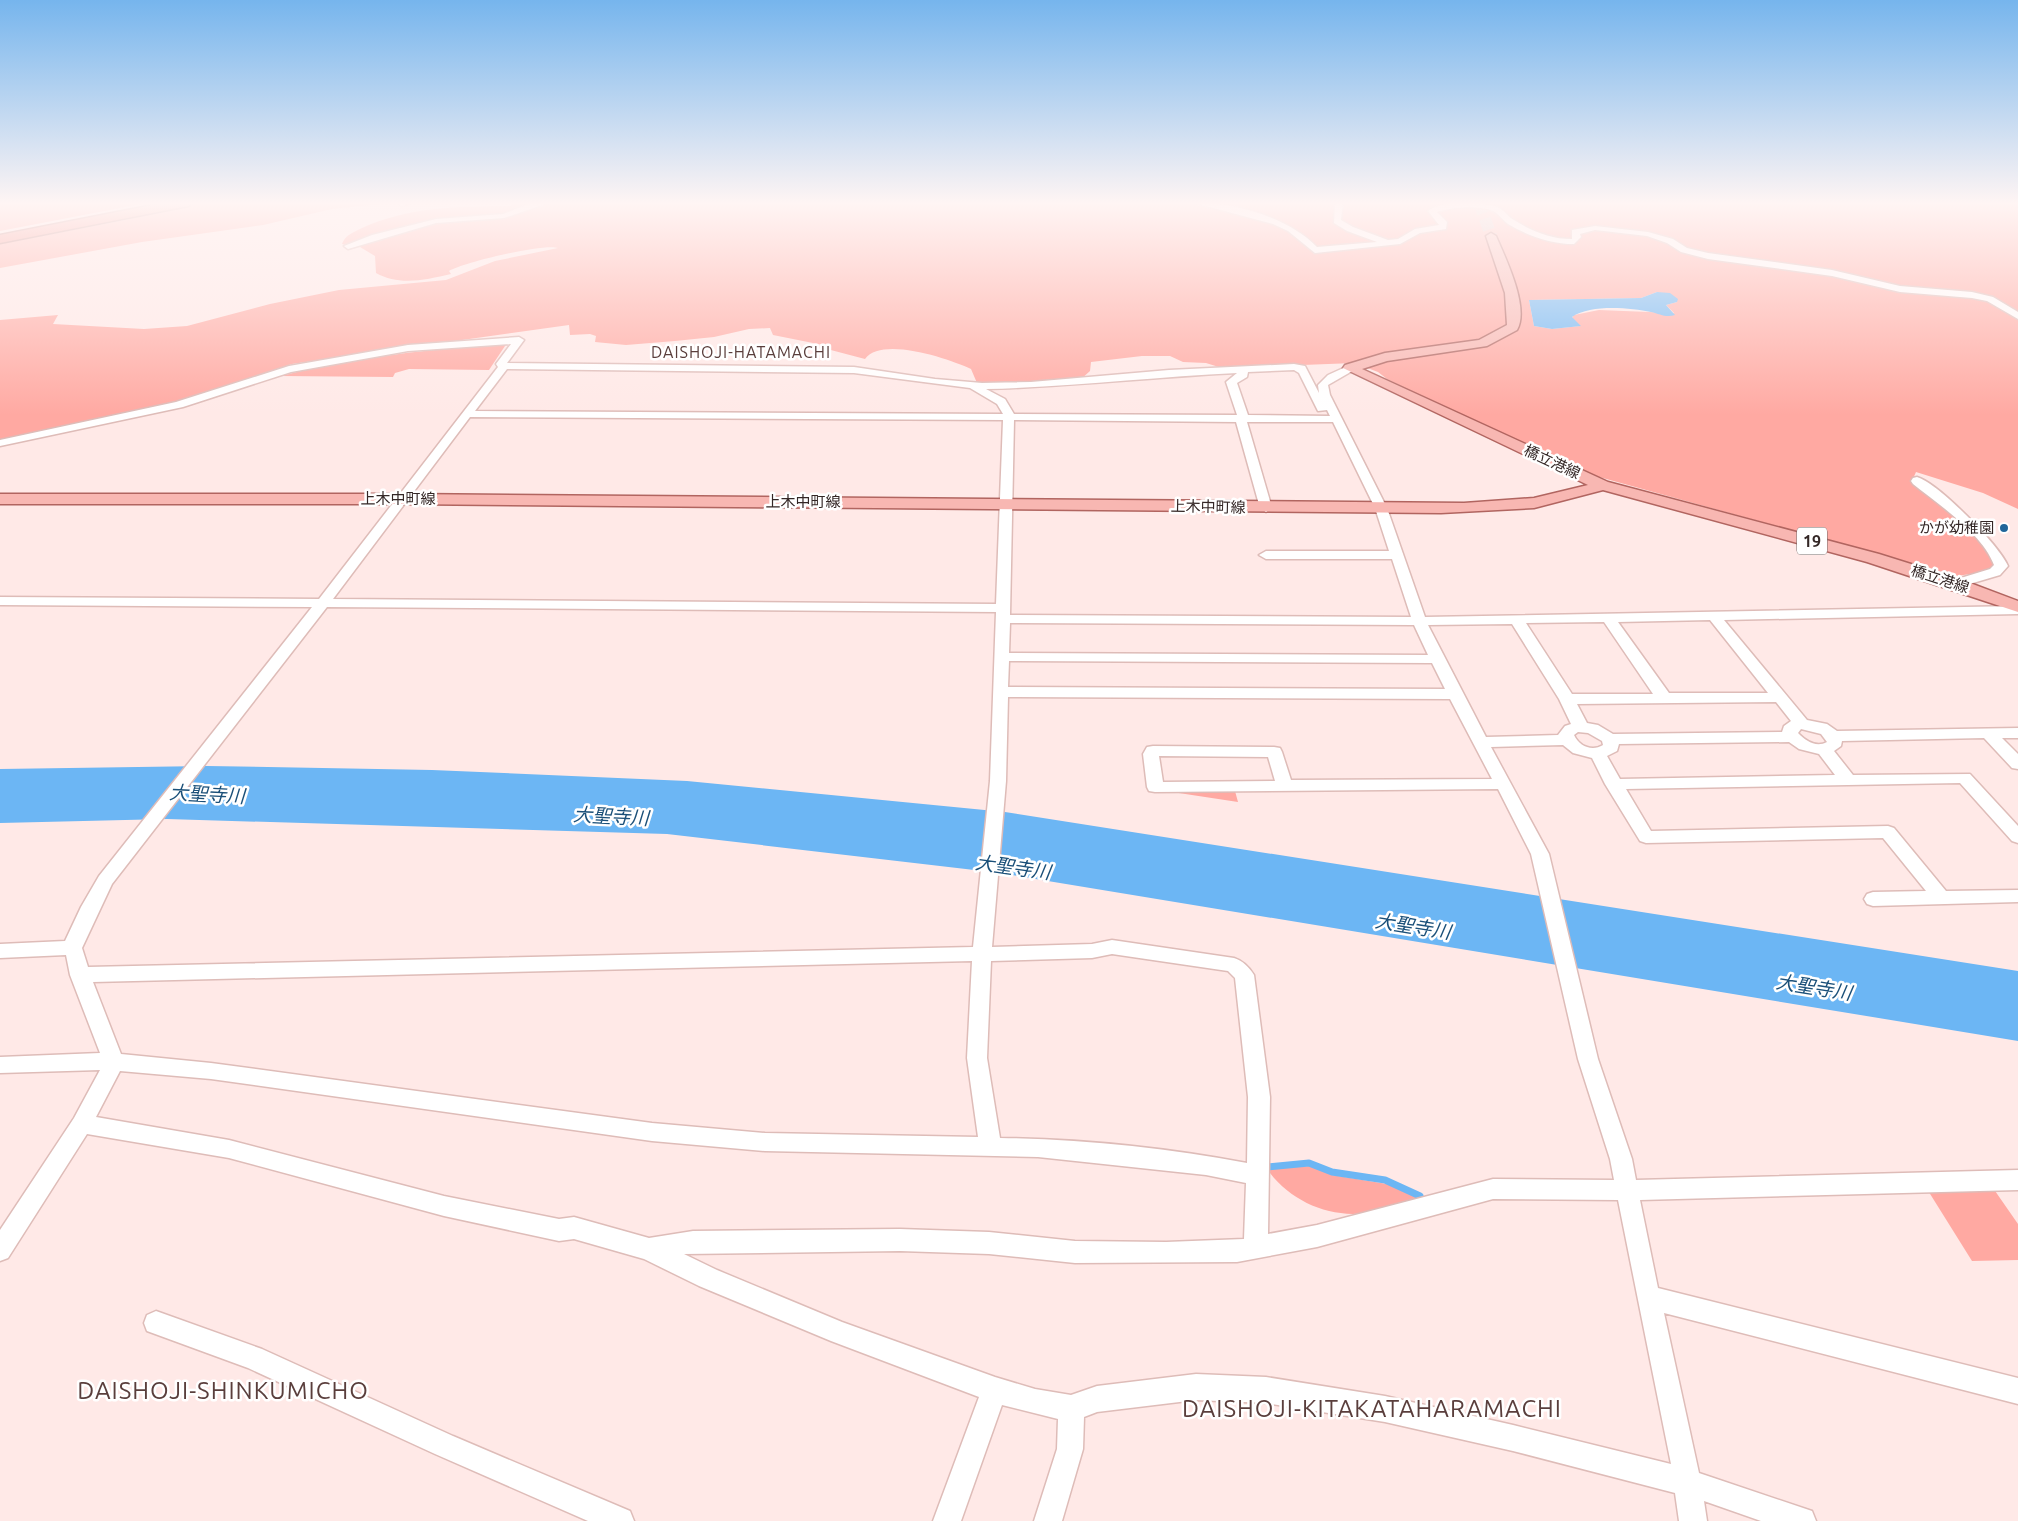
<svg xmlns="http://www.w3.org/2000/svg" width="2018" height="1521" viewBox="0 0 2018 1521" font-family="Ubuntu,'Noto Sans JP',sans-serif">
<rect width="100%" height="100%" fill="#ffe9e7"/>
<!-- green -->
<path fill="#ffa9a2" fill-rule="evenodd" d="M0,202H151L0,231Z
M201,202H454L392,203L332,209L263,225L142,242L0,268V244L125,220Z
M519,202H2018V509L1983,493L1916,472L1912,481L1981,540L1996,566L1983,572L1957,576L1592,475L1421,396L1387,379L1378,372L1354,363L1222,368L1206,363L1183,362L1170,356H1142L1091,362L1090,371L1080,380L1032,383H977L971,369C949,359 882,336 865,359L827,349L823,345L773,335L770,328L749,329L714,337L675,341L626,345L595,342L596,336L590,334L570,335L569,325L292,364L185,400L18,438L0,440V320L58,315L53,324L144,329L187,326L270,304L339,290L446,280L495,261L558,248C545,243 464,262 449,271L451,274C425,280 399,286 376,273L375,256L360,247L342,244C345,235 354,232 362,228C408,207 459,206 509,206ZM1657,292L1677,302L1666,305L1674,313L1599,310L1574,315L1572,318L1580,326L1552,329L1534,326L1529,300L1641,298Z
M507,343L489,370L409,369L395,373L393,377L281,376C355,356 432,350 507,343Z
M1159,790L1235,791L1238,802Z
M1310,1166L1332,1175L1387,1184L1420,1199C1404,1204 1388,1209 1372,1212C1332,1220 1290,1202 1267,1169Z
M1993,1188L2018,1224V1260L1972,1261L1927,1189Z"/>
<!-- water -->
<path fill="#6cb6f4" d="M1657,292L1670,293L1678,299L1677,302L1666,305L1675,315C1666,318 1660,314 1651,312C1630,308 1591,304 1572,317L1581,326L1552,329L1534,326L1529,300L1641,298Z
M207,766L432,770L687,781L1005,812L2018,971V1041L1000,873L667,834L167,819L0,823V769Z"/>
<g fill="none" stroke-linecap="round" stroke-linejoin="round">
<!-- stream -->
<path stroke="#6cb6f4" stroke-width="7" d="M1267,1167L1309,1163L1332,1172L1385,1180L1420,1196"/>
<!-- major-tunnel -->
<path stroke="#d6c2c0" stroke-width="12" stroke-dasharray="12 5.5" stroke-linecap="butt" d="M1479,202L1491,236"/>
<defs>
<path id="minor" d="M399,202H414L402,206L398,204Z
M551,202L504,218L436,223L348,249L344,246L372,235L436,219L503,214L531,203Z
M1191,202C1233,202 1288,217 1317,247L1377,242L1347,231L1334,223L1335,202H1343L1341,220L1353,227L1388,240L1398,239L1415,229L1439,225L1428,211C1441,200 1484,201 1499,208C1505,211 1508,217 1514,220C1531,231 1551,239 1572,239V230L1595,226L1648,232L1673,239L1687,248L1708,253L1832,270L1900,286L1972,292L1993,297L2018,312V319L1987,301L1972,298L1900,292L1832,276L1708,259L1681,252L1667,243L1647,236L1595,230L1580,234L1581,237L1574,244C1551,244 1528,236 1508,224C1503,220 1499,214 1493,211C1479,205 1455,207 1440,211L1437,212L1447,222L1446,229L1420,233L1400,244L1315,253L1288,231L1273,224Z
M519,337L524,340L507,363L854,367L935,379L982,383L1031,382L1169,370L1294,364L1305,366L1319,393L1318,385L1328,375L1350,365L1355,368L1354,370L1328,385L1330,395L1387,508L1425,617L2018,606V614L1724,620L1807,720L1827,724L1837,731L2018,728V738H2002L2018,754V769L2012,768L1984,738L1842,741L1841,746L1834,751L1853,775L1970,774L2018,826V843L2012,841L1960,783L1626,789L1651,831L1888,826L1894,828L1946,891L2018,890V902L1873,906L1867,904L1864,899L1867,894L1873,892L1926,891L1883,838L1646,843L1640,841L1605,784L1592,758L1573,753L1563,745L1491,747L1549,854L1598,1059L1632,1159L1636,1180L2018,1170V1190L1640,1200L1658,1288L2018,1378V1404L1664,1313L1699,1473L1812,1511L1816,1521H1761L1704,1501L1707,1521H1679L1675,1493L1513,1451L1385,1422L1266,1403L1196,1400L1097,1412L1084,1417L1083,1449L1062,1521H1034L1057,1449L1058,1419L1002,1405L961,1521H933L979,1397L831,1341L699,1286L644,1259L574,1239L559,1241L444,1216L229,1158L87,1134L8,1258L0,1261V1230L74,1118L100,1070L0,1073V1057L100,1053L70,975L66,955L0,958V944L65,941L81,907L99,876L312,607L0,605V597L319,599L498,367L496,364L511,344L408,351L291,372L183,407L0,446V440L176,402L289,366L408,345ZM507,369L854,373L970,388L997,404L1003,414L475,411ZM1294,370L1299,373L1318,411L1327,410L1330,416L1248,415L1237,383L1247,377L1248,372ZM1237,373L1226,382L1237,415L1014,414L1005,399L986,389C1070,387 1153,377 1237,373ZM470,417L1003,420L996,604L333,599ZM1014,420L1236,422L1260,508L1266,512L1272,508L1247,422H1333L1375,508L1389,551H1266L1259,555L1266,559H1392L1411,617L1010,615ZM327,607L996,612L990,781L973,947L88,967L82,948L112,884ZM1710,620L1768,693H1669L1618,622ZM1604,622L1653,694H1572L1526,623ZM1010,623L1414,625L1428,655L1009,653ZM1512,624L1559,699L1571,724L1565,726L1558,735L1486,737L1428,625ZM1009,661L1432,663L1445,689L1008,687ZM1008,697L1450,699L1492,779L1291,780L1282,752L1280,748L1274,747L1153,746L1147,747L1143,754L1147,787L1149,791L1155,792L1498,789L1531,854L1578,1059L1610,1159L1614,1180L1493,1179L1317,1225L1268,1234L1270,1097L1254,975C1249,967 1243,961 1234,958L1112,940L1092,944L992,947L1006,781ZM1776,702L1791,721L1784,726L1782,732L1613,734L1598,725L1587,723L1577,704ZM1801,729L1821,734L1827,742C1816,748 1806,741 1798,733ZM1578,732L1588,733L1602,741L1603,745C1592,752 1579,746 1574,735ZM1789,742L1799,749L1819,754L1835,775L1620,779L1607,756L1617,751L1619,744ZM1159,756L1268,757L1275,781L1163,782ZM1112,954L1228,971L1235,978L1248,1097L1247,1163C1168,1148 1080,1139 1000,1138L987,1058L991,961L1092,958ZM972,961L967,1058L978,1137L765,1133L652,1123L211,1063L121,1054L93,982ZM120,1071L211,1079L652,1141L765,1151L1038,1157L1206,1175L1246,1183L1244,1239L1166,1242L1075,1241L989,1232L900,1229L693,1231L649,1238L574,1217L559,1219L444,1196L229,1140L96,1117ZM1493,1199L1618,1200L1671,1464L1513,1425L1385,1396L1266,1377L1196,1374L1097,1386L1071,1395L1035,1389L995,1377L842,1322L717,1270L684,1254L900,1251L989,1254L1075,1263L1237,1262L1317,1247Z
M1917,477C1938,483 1999,545 2008,566L2000,575L1956,588L1951,587L1949,584L1951,581L1990,569L1994,565C1982,533 1939,505 1913,484L1911,481L1913,478Z
M156,1311L262,1349L453,1436L630,1511L634,1521H588L435,1454L248,1368L147,1331L144,1323L147,1315Z"/>
<path id="major" d="M1491,233L1496,236C1505,257 1530,308 1517,330L1487,346L1387,361L1362,369L1608,482L1879,554L1962,580L2018,601V612L1867,562L1603,490L1534,508L1441,513L401,504H0V494H401L1464,503L1534,498L1588,485L1343,368L1345,365L1385,353L1479,340L1507,325L1505,293L1486,236Z"/>
<path id="highway" d="M168,202H194L188,206L0,243V235Z"/>
</defs>
<!-- minor casing -->
<use href="#minor" stroke="#debcb8" stroke-width="3"/>
<!-- major casing -->
<use href="#major" stroke="#b16560" stroke-width="3"/>
<!-- highway casing -->
<use href="#highway" stroke="#b16560" stroke-width="3"/>
<!-- minor -->
<use href="#minor" fill="#fff" fill-rule="evenodd"/>
<!-- major -->
<use href="#major" fill="#f8b7b2" fill-rule="evenodd"/>
<!-- highway -->
<use href="#highway" fill="#f4877f" fill-rule="evenodd"/>
</g>
<!-- sky -->
<linearGradient id="sky" x2="0" y2="1"><stop stop-color="#76b5ed"/><stop offset="0.49" stop-color="#fff5f4"/><stop offset="1" stop-color="#fff5f4" stop-opacity="0"/></linearGradient>
<rect width="2018" height="415" fill="url(#sky)"/>
<!-- markers -->
<circle fill="#20669a" stroke="#fff" stroke-width="2" cx="2004" cy="528" r="5"/>
<g text-anchor="middle" stroke-width="5" stroke-linejoin="round" paint-order="stroke">
<!-- far-street labels -->
<g font-size="15" fill="#342726" stroke="#fff">
<text transform="translate(1552 462) rotate(25)" y="5">橋立港線</text>
<text x="398" y="504">上木中町線</text>
<text x="803" y="507">上木中町線</text>
<text transform="translate(1208 507) rotate(1)" y="5">上木中町線</text>
<text transform="translate(1940 579) rotate(18)" y="5">橋立港線</text>
</g>
<!-- far-poi labels -->
<g font-size="15" fill="#342726" stroke="#fff" text-anchor="end">
<text x="1994" y="533">かが幼稚園</text>
</g>
<!-- far-quarter labels -->
<g font-size="16" letter-spacing="1" fill="#5a3e3c" stroke="#fff">
<text x="741" y="358">DAISHOJI-HATAMACHI</text>
</g>
<!-- shield labels -->
<rect fill="#fff" stroke="#716867" stroke-width="1" x="1797" y="527.5" width="30" height="27" rx="4"/>
<g font-size="16" font-weight="bold" fill="#342726">
<text x="1812" y="547">19</text>
</g>
<!-- water labels -->
<g font-size="19" font-style="italic" fill="#1b5079" stroke="#fff">
<text transform="translate(207 794) rotate(3)" y="7">大聖寺川</text>
<text transform="translate(611 816) rotate(3)" y="7">大聖寺川</text>
<text transform="translate(1013 867) rotate(8)" y="7">大聖寺川</text>
<text transform="translate(1413 926) rotate(9)" y="7">大聖寺川</text>
<text transform="translate(1814 987) rotate(9)" y="7">大聖寺川</text>
</g>
<!-- near-quarter labels -->
<g font-size="24" letter-spacing="1" fill="#5a3e3c" stroke="#fff">
<text x="223" y="1399">DAISHOJI-SHINKUMICHO</text>
<text x="1372" y="1417">DAISHOJI-KITAKATAHARAMACHI</text>
</g>
</g>
</svg>
